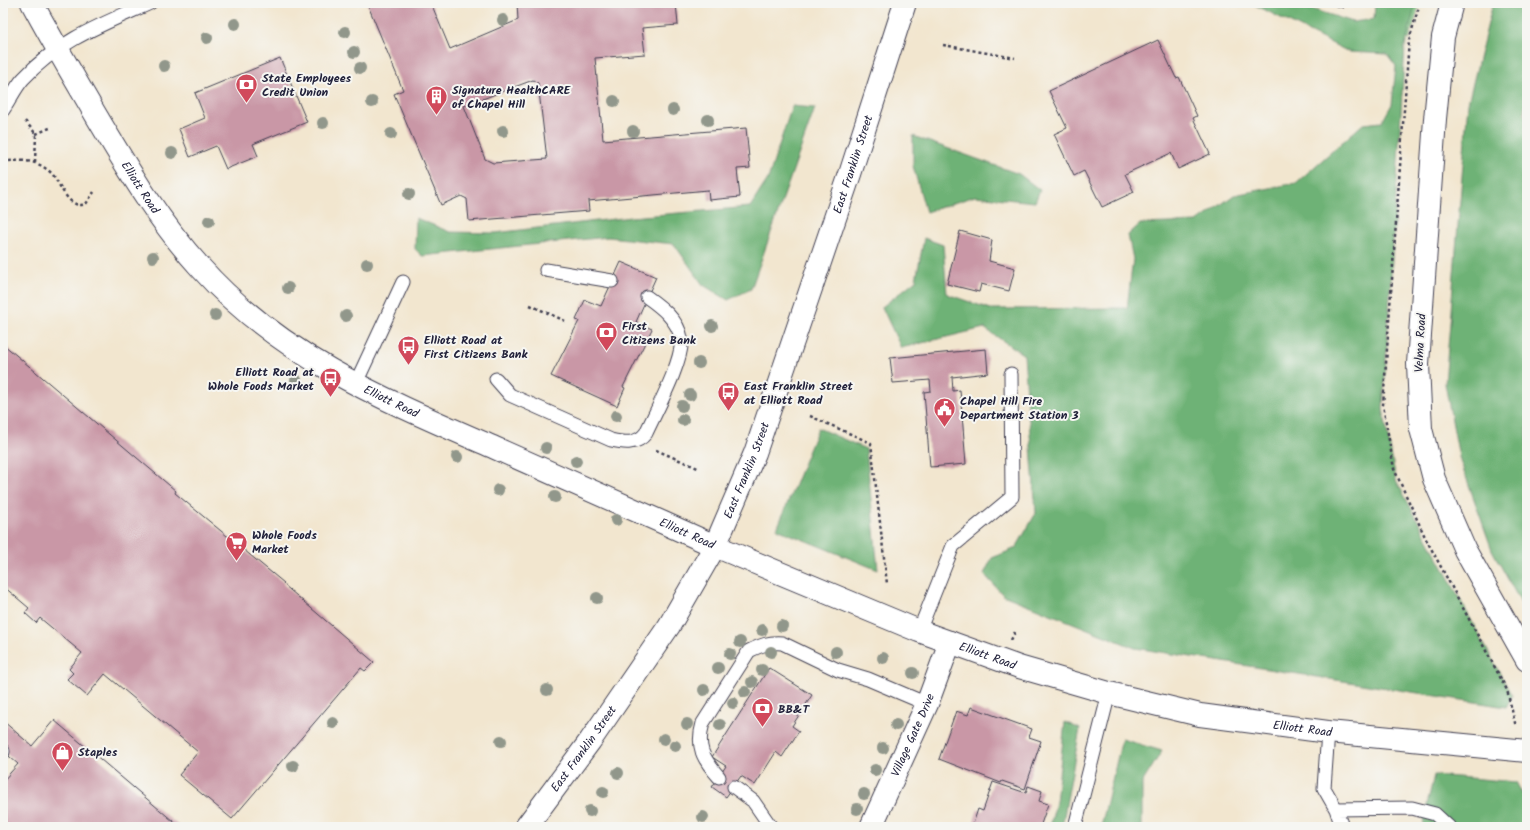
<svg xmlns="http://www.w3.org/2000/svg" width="1530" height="830" viewBox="0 0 1530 830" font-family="Kalam,sans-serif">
<rect width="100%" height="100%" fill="#f6f6f2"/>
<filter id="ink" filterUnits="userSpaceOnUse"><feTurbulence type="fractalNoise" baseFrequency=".025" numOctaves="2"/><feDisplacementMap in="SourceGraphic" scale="8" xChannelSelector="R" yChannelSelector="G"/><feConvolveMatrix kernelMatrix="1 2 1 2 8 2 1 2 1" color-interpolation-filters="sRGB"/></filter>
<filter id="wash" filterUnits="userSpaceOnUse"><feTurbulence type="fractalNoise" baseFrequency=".012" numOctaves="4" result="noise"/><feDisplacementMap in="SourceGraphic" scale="16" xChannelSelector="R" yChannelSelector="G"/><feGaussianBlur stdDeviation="0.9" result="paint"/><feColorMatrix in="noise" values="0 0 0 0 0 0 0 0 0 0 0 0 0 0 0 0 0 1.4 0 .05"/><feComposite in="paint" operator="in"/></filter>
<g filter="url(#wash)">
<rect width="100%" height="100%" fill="#f2e6cf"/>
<!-- green -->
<path fill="#89d08a" stroke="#567962" d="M1401,3H1420L1409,40L1400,37Z"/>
<!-- forest -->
<path fill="#6eb276" stroke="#486a58" d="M1251,3H1293L1353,22L1374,19L1375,3H1416L1405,46L1383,409L1396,480L1512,696L1506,707L1135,648L1003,595L984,574L992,558L1016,548L1036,513L1024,355L984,328L901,348L882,307L916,280L924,238L943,245L947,294L990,309L1127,308L1133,259L1128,235L1140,224L1197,222L1234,195L1296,183L1363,124L1382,122L1392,104L1396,66L1387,54L1349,52Z
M1493,3H1527V614L1492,550L1459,457L1445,384L1468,103Z
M792,106L815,108L751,289L728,300L703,285L674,244L608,237L422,256L415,249L416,218L450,232L495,233L631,217L750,207L768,179Z
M913,136L1019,174L1040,190L1035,202L975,196L926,212L913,166Z
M818,428L866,449L878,570L777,529Z
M1065,722L1080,729L1062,827H1050L1056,802Z
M1122,739L1162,751L1142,783V827H1101Z
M1434,775L1516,782L1527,802V827H1422Z"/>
<g id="blocks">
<!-- building -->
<path fill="#c997a6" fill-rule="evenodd" d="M367,3H431L450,49L518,20L517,3H676L678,25L642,28L645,54L595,58L603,140L746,128L750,168L737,169L740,197L709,200L708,190L588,201L589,211L469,221L467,199L461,196L441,205L394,94L403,90ZM533,80L538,83L547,159L493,163L485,159L464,106Z
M1328,3H1344L1343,8Z
M1158,40L1176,78L1179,77L1197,116L1193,118L1210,154L1178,169L1171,153L1125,174L1134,192L1102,207L1084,171L1074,176L1054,134L1067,128L1049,91Z
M280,58L307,122L253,144L258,156L226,169L216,146L190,157L179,129L205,118L195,93Z
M1526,94H1527V115H1524Z
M960,231L992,240L989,261L1015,268L1009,291L981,284L979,292L947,284Z
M621,262L656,277L636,322L652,329L623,387L625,388L617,406L551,376L579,321L576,320L585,300L601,306Z
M3,344L176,491L175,493L284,583L283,584L374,662L365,671L361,668L232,819L179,775L198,752L105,674L87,696L67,679L73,673L69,669L82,653L40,618L36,623L25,613L29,608L3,586Z
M986,349L988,373L952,377L953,391L960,390L966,464L930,467L924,392L931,391L930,380L893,383L890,358Z
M769,668L812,695L792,726L799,731L782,757L776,752L755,785L741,776L726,797L712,787L726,766L712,757Z
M971,707L1032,729L1029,737L1041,741L1025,789L1002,781L1001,783L939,759L956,711L968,715Z
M54,720L180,827H3V781L18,764L3,751V721L32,746Z
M993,782L1026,793L1028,786L1042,791L1039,801L1048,804L1040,827H972L978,809L983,811Z"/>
</g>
</g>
<g filter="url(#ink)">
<use href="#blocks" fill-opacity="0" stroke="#413f51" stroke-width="1"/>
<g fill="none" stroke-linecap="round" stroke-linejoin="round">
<defs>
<path id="lane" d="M3,110C10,100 15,88 23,79C59,40 103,24 150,3
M546,270L612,281
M496,379L510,395L611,440C624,443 637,445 646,433C655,413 685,358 681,338C678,320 661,307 647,297
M355,385L403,282
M919,631L953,546L1012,497L1011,374
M1328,732L1324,788L1336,809L1342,827
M3,752V751
M719,777C703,759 696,747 703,723L749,651C761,645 769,642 782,643L838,670L868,679L927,704
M734,787L753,801L771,827
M1336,809L1412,808L1435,814L1449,827
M1075,827L1109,693"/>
<g id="street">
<path d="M1452,3L1443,37L1435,119L1418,364L1421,429L1434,479L1465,550L1527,660"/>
<path id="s1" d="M715,546L919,631L1019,667L1109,693L1200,715L1328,732L1527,751"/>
<path id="s2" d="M871,827L927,704L950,642"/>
</g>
<g id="secondary">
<path id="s3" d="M32,3C53,42 75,79 97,117C128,169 159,222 200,267C280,357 387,401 495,448C569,481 642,513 715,546"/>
<path id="s4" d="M526,827L590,741L669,626L715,546L755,453L850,174L905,3"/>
</g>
</defs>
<!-- lane casing -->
<use href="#lane" stroke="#413f51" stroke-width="15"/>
<!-- street casing -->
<use href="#street" stroke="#413f51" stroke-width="24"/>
<!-- secondary casing -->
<use href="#secondary" stroke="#413f51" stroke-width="24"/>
<!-- path -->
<path stroke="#413f51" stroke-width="2.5" stroke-dasharray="3 3" stroke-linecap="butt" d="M1420,3L1409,40L1383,405L1394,469L1426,539L1507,690L1516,727
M943,45L1015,58
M25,121L36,134L35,163
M36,134L52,127
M3,161C15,161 29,159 40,165C45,168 50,171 53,175C61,185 68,210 86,204L94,192
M530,305L565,321
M810,416L871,443L887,584
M656,450L700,469
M1011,640L1015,632"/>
<!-- lane -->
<use href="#lane" stroke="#fff" stroke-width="13"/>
<!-- street -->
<use href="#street" stroke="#fff" stroke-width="22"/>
<!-- secondary -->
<use href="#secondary" stroke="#fff" stroke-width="22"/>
</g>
<!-- trees -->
<g fill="#91978b">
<circle cx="503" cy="20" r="6"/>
<circle cx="235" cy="24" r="6"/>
<circle cx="345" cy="32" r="6"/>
<circle cx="207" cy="38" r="6"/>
<circle cx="354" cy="52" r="6"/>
<circle cx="164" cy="66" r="6"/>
<circle cx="360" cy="68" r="6"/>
<circle cx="614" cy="101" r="6"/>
<circle cx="372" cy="102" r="6"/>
<circle cx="673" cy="110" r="6"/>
<circle cx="708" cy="120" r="6"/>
<circle cx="323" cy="123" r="6"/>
<circle cx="503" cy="131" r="6"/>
<circle cx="633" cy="131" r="6"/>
<circle cx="391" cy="134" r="6"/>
<circle cx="172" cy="153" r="6"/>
<circle cx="409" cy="194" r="6"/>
<circle cx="209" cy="221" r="6"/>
<circle cx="153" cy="257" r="6"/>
<circle cx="367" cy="264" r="6"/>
<circle cx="288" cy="288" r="6"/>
<circle cx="215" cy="315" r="6"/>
<circle cx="346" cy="316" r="6"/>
<circle cx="712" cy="326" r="6"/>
<circle cx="699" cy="363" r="6"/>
<circle cx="296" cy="380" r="6"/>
<circle cx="690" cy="395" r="6"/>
<circle cx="682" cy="406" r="6"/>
<circle cx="616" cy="416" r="6"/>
<circle cx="683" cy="420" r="6"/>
<circle cx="546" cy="448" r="6"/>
<circle cx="457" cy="457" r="6"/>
<circle cx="576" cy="461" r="6"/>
<circle cx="498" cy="490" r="6"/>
<circle cx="555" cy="497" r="6"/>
<circle cx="616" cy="520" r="6"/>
<circle cx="597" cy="598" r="6"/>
<circle cx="782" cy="626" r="6"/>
<circle cx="762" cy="630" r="6"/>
<circle cx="740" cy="642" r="6"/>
<circle cx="771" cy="652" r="6"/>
<circle cx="836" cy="652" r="6"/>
<circle cx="730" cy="654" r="6"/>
<circle cx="883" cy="658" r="6"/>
<circle cx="718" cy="668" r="6"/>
<circle cx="762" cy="670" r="6"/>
<circle cx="913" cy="673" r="6"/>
<circle cx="752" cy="682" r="6"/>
<circle cx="547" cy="690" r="6"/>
<circle cx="704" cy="690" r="6"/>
<circle cx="745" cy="692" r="6"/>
<circle cx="733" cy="703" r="6"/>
<circle cx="333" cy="723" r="6"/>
<circle cx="687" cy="724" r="6"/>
<circle cx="720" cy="725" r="6"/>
<circle cx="896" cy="725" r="6"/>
<circle cx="664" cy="739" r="6"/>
<circle cx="501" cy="741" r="6"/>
<circle cx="675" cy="746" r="6"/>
<circle cx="883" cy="748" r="6"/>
<circle cx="293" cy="766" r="6"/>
<circle cx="875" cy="770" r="6"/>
<circle cx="618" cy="773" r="6"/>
<circle cx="603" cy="792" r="6"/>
<circle cx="864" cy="794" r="6"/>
<circle cx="857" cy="809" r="6"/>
<circle cx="590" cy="811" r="6"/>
<circle cx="703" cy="817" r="6"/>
</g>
</g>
<!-- icons -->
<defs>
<symbol id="bank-pin" viewBox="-11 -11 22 30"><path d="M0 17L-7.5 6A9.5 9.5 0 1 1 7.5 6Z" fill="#d1495b" stroke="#f6f6f2"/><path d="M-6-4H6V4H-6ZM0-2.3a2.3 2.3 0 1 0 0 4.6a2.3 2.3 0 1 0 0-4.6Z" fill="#fff"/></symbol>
<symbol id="building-pin" viewBox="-11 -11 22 30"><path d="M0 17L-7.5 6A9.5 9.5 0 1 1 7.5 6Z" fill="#d1495b" stroke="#f6f6f2"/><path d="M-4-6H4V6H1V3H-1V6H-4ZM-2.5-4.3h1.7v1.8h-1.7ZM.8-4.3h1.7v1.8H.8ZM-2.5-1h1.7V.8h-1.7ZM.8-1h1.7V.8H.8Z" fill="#fff"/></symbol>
<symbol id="bus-pin" viewBox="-11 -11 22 30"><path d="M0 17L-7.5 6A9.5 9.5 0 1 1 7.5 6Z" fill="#d1495b" stroke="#f6f6f2"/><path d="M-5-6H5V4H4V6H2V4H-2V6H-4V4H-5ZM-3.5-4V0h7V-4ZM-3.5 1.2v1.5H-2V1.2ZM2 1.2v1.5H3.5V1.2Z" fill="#fff"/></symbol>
<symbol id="civic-pin" viewBox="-11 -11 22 30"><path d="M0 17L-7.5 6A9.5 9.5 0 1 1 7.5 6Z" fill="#d1495b" stroke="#f6f6f2"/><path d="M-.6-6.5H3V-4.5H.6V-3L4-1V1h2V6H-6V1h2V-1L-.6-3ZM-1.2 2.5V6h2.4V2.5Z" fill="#fff"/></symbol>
<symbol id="supermarket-pin" viewBox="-11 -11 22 30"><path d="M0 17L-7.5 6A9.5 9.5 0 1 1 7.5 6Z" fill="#d1495b" stroke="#f6f6f2"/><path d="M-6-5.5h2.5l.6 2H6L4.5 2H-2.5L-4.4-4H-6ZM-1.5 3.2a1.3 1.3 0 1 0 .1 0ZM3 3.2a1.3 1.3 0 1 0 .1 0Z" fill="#fff"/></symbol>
<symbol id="shop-pin" viewBox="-11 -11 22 30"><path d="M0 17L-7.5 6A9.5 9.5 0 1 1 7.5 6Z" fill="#d1495b" stroke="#f6f6f2"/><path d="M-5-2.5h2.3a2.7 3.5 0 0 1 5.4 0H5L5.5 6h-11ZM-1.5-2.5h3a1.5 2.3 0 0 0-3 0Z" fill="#fff"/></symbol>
</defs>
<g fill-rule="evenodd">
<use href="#bank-pin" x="234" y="72" width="25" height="34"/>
<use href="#building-pin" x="424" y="84" width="25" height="34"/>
<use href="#bank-pin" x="594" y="320" width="25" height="34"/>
<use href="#bus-pin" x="396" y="334" width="25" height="34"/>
<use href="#bus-pin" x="318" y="366" width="25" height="34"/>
<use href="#bus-pin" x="716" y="380" width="25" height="34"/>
<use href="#civic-pin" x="932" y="396" width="25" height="34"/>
<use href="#supermarket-pin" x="224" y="530" width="25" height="34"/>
<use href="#bank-pin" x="750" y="696" width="25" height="34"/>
<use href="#shop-pin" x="50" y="740" width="25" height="34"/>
</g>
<g text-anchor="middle" stroke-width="4" stroke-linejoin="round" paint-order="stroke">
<!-- poi labels -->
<g font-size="12" font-weight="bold" fill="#22223b" stroke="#f6f6f2" text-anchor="start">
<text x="262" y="82">State Employees<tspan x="262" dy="14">Credit Union</tspan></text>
<text x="452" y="94">Signature HealthCARE<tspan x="452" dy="14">of Chapel Hill</tspan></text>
<text x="622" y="330">First<tspan x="622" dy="14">Citizens Bank</tspan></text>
<text x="424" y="344">Elliott Road at<tspan x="424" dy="14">First Citizens Bank</tspan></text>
<text x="314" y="376" text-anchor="end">Elliott Road at<tspan x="314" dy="14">Whole Foods Market</tspan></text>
<text x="744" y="390">East Franklin Street<tspan x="744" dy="14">at Elliott Road</tspan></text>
<text x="960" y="405">Chapel Hill Fire<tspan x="960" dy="14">Department Station 3</tspan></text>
<text x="252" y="539">Whole Foods<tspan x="252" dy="14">Market</tspan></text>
<text x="778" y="713">BB&amp;T</text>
<text x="78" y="756">Staples</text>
</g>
<!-- street labels -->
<g font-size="12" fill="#22223b" stroke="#f6f6f2">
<text dy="4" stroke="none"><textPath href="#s4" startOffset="745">East Franklin Street</textPath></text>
<text dy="4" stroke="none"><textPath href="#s3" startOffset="214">Elliott Road</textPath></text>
<text transform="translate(1420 343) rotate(-87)" y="4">Velma Road</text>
<text dy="4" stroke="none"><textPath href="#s3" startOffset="549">Elliott Road</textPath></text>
<text dy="4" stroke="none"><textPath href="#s4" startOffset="421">East Franklin Street</textPath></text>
<text dy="4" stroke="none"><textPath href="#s3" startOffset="873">Elliott Road</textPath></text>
<text dy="4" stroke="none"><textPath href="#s1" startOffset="294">Elliott Road</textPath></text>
<text dy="4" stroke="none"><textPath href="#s1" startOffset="618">Elliott Road</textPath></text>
<text dy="4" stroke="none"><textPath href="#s2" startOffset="101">Village Gate Drive</textPath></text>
<text dy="4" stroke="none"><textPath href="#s4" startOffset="97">East Franklin Street</textPath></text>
</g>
</g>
<!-- margin -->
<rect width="1530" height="830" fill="none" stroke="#f6f6f2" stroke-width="16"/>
</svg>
